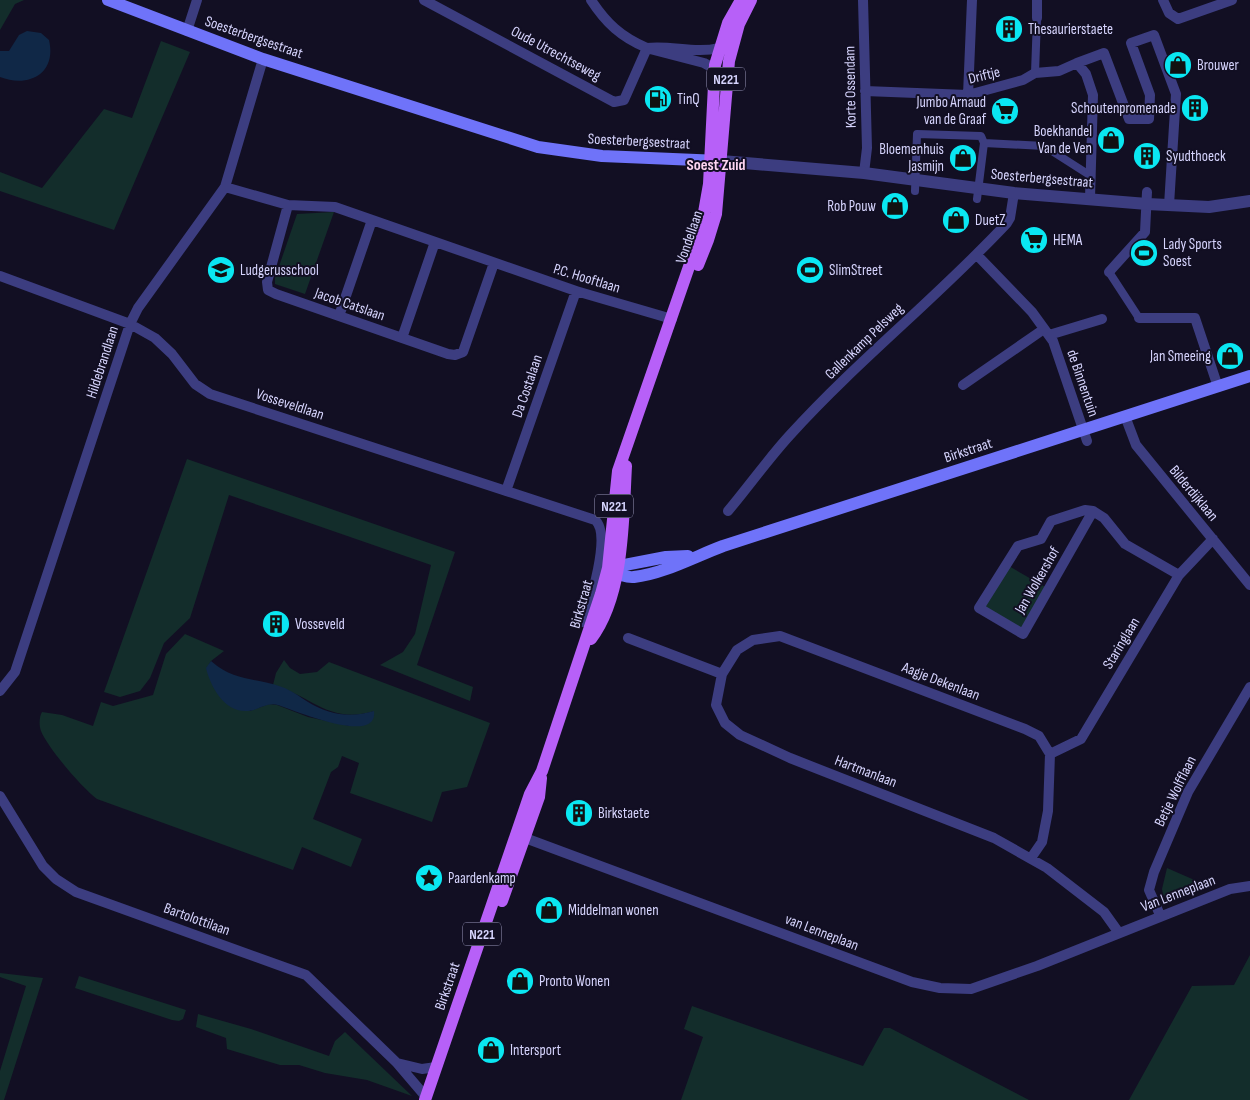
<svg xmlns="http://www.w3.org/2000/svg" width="1250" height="1100" viewBox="0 0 1250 1100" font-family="'Sofia Sans Condensed',sans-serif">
<rect width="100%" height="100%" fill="#120f23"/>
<!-- green -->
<path fill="#132d2b" d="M0,0H24L15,4L0,30Z
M161,41L190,52L114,230L0,191V172L42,188L104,109L132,118Z
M334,212L305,294L275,284V278L297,214Z
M187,459L455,552L417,665L473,687L470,701L380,665L403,652L415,634L431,565L229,495L190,618L164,643L150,678L140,691L120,697L104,692Z
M1007,565L1047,588L1022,629L983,607Z
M185,634L224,651L211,661L207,668L250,711L269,704L277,705L308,717L350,726L374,711C330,725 312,696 273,685L276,673L284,660L290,668L300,674L317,672L329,662L490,723L467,787L442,792L432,822L350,793L359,763L342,756L338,767L331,772L313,819L362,839L351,867L302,847L293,870L97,799C82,788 48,748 41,731C39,726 39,717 42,712L62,715L93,726L101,702L113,706L153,695L166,654Z
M1167,868L1199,882L1196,890L1171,899L1163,895L1162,889Z
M1250,955V1100H1129L1192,986L1234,985Z
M0,973L43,978L4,1100H0V1071L26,986L0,977Z
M79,976L186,1010L183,1019L179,1021L172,1020L75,988Z
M692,1006L863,1066L884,1028H890L1029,1100H681L703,1037L684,1029Z
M198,1014L251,1029L329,1056L335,1041L345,1032L412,1096L367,1080L325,1073L299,1065H280L227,1049L226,1038L196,1027Z"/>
<!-- water -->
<path fill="#102847" d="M27,31L41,33L49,40C57,74 28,88 0,77V51H9L19,35Z
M211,661C235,682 254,677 282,687C291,690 300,697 308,702C329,715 351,718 374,711C379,747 291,709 278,705C267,702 259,710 248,711C225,713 211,688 206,668Z"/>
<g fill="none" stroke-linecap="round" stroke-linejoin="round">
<!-- pedestrian -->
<path stroke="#3c3d80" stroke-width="8" d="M1035,73L1037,18
M915,191L917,134L981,136L984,143L1044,146L1091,176
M977,199L984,143
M1109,272L1139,318"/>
<!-- minor -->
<path stroke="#3c3d80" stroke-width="10" d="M424,0L614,102L624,100L647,48C621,37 606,23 591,0
M863,0L867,148L864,173
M1163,0L1169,13L1178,19L1232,0
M1037,18V0
M187,31L197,0
M647,48C671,45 695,54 719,48
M650,49L704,63L715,69
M865,91L968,95L1023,80L1035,73L1059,71L1077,63
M968,95L972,0
M225,187L288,205L335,207L576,291L672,319
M1090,198L1093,95L1086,74L1077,63L1104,53L1129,119H1149L1150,95L1131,43L1154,35L1176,94L1169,205
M288,205L267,282L268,290L276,294L448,354L455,355L463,352L494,263
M977,255L1032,312L1053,341L1087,441
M1109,272L1145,232L1147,192
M0,276L130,324L155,338L172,354L195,384L210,394L595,520C612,534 590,603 583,622
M339,316L372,220
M1139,318H1195L1218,387
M1049,335L1102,319
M402,338L435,242
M963,385L1044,329
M1125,416L1136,445L1250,585
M506,491L576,291
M728,511C749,486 768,459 790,435C858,360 938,297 1007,223L1010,218L1014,193
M1093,511L1085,510L1051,521L1041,539L1018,546L979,608L1023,634L1093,511L1104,518L1125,544L1179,575
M628,638L722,674
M0,691L15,672L130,324L138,308L225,187L263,59
M1050,754L1081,739L1179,575L1213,539
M0,796L43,866L56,879L76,892L306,975L397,1063L426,1097
M517,835L912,982L940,988L971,989L1037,966L1230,889L1250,886
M1031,858L1042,842L1048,811L1050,754L1039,736L1025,729L780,636L753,640L737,650L722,674L716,705L725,723L740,735L790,758L994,838L1047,868L1104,912L1119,933
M1160,915L1149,890L1154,872L1188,792L1250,687
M397,1063L422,1069L436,1067"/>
<!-- tertiary -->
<path stroke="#3c3d80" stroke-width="12" d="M721,161L864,173L1014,193L1147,204L1209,207L1250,201"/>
<!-- secondary -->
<path stroke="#6f73f9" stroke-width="12" d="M108,0L263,59L538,147L602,156L720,161
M609,568L666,557L688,556
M609,569C616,573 626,578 634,577C663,574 696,556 723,546L1250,376"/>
<!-- primary -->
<path stroke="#b760f8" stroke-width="12" d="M698,265L708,240L716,214L729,61L739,24L751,0
M591,639C624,595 623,520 626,466
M502,901L539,797L541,778
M425,1100L530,794L542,771L601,594L608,568L618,471L700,235L709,184L715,65L728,23L741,0"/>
</g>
<!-- icons -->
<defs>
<symbol id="building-disc" viewBox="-11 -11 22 22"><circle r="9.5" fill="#0ae7f2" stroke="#120f23"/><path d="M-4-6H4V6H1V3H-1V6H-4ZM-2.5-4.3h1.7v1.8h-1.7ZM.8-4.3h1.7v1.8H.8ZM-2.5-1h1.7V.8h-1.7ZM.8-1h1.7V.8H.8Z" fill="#111"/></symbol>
<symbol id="shop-disc" viewBox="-11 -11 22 22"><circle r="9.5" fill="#0ae7f2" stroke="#120f23"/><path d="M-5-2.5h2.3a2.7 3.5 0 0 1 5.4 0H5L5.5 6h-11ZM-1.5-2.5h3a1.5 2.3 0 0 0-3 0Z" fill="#111"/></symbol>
<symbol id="fuel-disc" viewBox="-11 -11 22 22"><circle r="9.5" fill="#0ae7f2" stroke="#120f23"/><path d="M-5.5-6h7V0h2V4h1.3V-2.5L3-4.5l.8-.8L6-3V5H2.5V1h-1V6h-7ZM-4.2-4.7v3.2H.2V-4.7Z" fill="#111"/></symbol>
<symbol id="supermarket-disc" viewBox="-11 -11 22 22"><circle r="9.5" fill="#0ae7f2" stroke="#120f23"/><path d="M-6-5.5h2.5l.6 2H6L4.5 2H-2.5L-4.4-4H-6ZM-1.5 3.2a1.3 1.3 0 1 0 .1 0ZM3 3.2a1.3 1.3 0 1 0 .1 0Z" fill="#111"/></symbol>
<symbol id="stadium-disc" viewBox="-11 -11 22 22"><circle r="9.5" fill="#0ae7f2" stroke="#120f23"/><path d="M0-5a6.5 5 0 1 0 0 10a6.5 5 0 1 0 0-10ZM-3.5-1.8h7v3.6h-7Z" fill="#111"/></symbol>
<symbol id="school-disc" viewBox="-11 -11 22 22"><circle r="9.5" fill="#0ae7f2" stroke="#120f23"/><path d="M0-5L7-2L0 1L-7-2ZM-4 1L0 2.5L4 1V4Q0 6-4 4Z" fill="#111"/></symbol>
<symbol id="sight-disc" viewBox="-11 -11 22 22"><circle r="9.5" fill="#0ae7f2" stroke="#120f23"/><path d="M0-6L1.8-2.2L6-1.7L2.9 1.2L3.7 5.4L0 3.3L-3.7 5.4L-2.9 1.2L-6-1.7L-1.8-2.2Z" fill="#111"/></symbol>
</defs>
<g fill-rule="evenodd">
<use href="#building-disc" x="993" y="13" width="32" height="32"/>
<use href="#shop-disc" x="1162" y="49" width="32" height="32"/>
<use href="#fuel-disc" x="642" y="83" width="32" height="32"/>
<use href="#building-disc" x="1179" y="92" width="32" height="32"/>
<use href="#supermarket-disc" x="989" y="95" width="32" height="32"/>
<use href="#shop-disc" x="1095" y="124" width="32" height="32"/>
<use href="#building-disc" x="1131" y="140" width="32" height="32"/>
<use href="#shop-disc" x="947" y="142" width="32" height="32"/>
<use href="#shop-disc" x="879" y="190" width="32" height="32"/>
<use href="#shop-disc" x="940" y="204" width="32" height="32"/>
<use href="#supermarket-disc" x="1018" y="224" width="32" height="32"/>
<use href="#stadium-disc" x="1128" y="237" width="32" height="32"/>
<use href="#school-disc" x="205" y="254" width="32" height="32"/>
<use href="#stadium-disc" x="794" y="254" width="32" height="32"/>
<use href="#shop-disc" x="1214" y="340" width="32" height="32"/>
<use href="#building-disc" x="260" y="608" width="32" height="32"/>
<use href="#building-disc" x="563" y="797" width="32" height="32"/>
<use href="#sight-disc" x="413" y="862" width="32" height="32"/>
<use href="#shop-disc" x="533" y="894" width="32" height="32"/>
<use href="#shop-disc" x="504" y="965" width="32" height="32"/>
<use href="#shop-disc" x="475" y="1034" width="32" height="32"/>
</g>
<g text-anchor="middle" stroke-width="4" stroke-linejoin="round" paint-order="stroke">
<!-- shield labels -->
<g fill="#120f23" stroke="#9b99bc" stroke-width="1">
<rect x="707" y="67.5" width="38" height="23" rx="4"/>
<rect x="595" y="494.5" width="38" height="23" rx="4"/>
<rect x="463" y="922.5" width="38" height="23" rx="4"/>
</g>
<g font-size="14" font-weight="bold" fill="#d6d4fd">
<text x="726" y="84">N221</text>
<text x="614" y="511">N221</text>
<text x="482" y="939">N221</text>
</g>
<!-- poi labels -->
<g font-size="15" fill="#d6d4fd" stroke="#120f23" text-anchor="start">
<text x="1028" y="34">Thesaurierstaete</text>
<text x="1197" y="70">Brouwer</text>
<text x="677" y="104">TinQ</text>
<text x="986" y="107" text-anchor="end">Jumbo Arnaud<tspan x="986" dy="17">van de Graaf</tspan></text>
<text x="1176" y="113" text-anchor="end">Schoutenpromenade</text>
<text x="1092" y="136" text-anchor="end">Boekhandel<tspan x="1092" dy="17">Van de Ven</tspan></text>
<text x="944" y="154" text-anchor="end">Bloemenhuis<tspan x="944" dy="17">Jasmijn</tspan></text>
<text x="1166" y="161">Syudthoeck</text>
<text x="876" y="211" text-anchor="end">Rob Pouw</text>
<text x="975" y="225">DuetZ</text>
<text x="1053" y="245">HEMA</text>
<text x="1163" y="249">Lady Sports<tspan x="1163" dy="17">Soest</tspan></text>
<text x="240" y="275">Ludgerusschool</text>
<text x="829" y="275">SlimStreet</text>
<text x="1211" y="361" text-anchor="end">Jan Smeeing</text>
<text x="295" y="629">Vosseveld</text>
<text x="598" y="818">Birkstaete</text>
<text x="448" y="883">Paardenkamp</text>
<text x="568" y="915">Middelman wonen</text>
<text x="539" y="986">Pronto Wonen</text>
<text x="510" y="1055">Intersport</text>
</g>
<!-- street labels -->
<g font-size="15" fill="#d6d4fd" stroke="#120f23">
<text transform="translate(254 37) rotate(19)" y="5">Soesterbergsestraat</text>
<text transform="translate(556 53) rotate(28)" y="5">Oude Utrechtseweg</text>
<text transform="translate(984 75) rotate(-14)" y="5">Driftje</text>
<text transform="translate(850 87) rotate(-91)" y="5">Korte Ossendam</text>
<text transform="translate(639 141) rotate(3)" y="5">Soesterbergsestraat</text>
<text transform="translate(1042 178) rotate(5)" y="5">Soesterbergsestraat</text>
<text transform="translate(689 237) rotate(-71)" y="5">Vondellaan</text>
<text transform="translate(587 278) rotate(17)" y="5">P.C. Hooftlaan</text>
<text transform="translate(350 304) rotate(19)" y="5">Jacob Catslaan</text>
<text transform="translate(864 341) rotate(-44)" y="5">Gallenkamp Pelsweg</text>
<text transform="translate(102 362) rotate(-72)" y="5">Hildebrandlaan</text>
<text transform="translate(1083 383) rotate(71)" y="5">de Binnentuin</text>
<text transform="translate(527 386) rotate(-71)" y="5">Da Costalaan</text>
<text transform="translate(290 404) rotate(18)" y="5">Vosseveldlaan</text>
<text transform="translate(968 450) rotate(-18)" y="5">Birkstraat</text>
<text transform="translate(1194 493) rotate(50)" y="5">Bilderdijklaan</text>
<text transform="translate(1037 580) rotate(-60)" y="5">Jan Wolkershof</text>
<text transform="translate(581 604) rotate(-74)" y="5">Birkstraat</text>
<text transform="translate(1121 643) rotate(-59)" y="5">Staringlaan</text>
<text transform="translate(941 681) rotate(21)" y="5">Aagje Dekenlaan</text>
<text transform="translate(866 771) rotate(21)" y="5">Hartmanlaan</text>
<text transform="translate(1175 791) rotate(-64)" y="5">Betje Wolfflaan</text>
<text transform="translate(1178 893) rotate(-21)" y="5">Van Lenneplaan</text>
<text transform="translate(197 919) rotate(20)" y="5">Bartolottilaan</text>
<text transform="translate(822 932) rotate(21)" y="5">van Lenneplaan</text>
<text transform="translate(447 986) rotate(-71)" y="5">Birkstraat</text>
</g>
<!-- neighbourhood labels -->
<g font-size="16" font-weight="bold" fill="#fdd5f1" stroke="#120f23">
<text x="716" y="170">Soest Zuid</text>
</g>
</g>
</svg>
